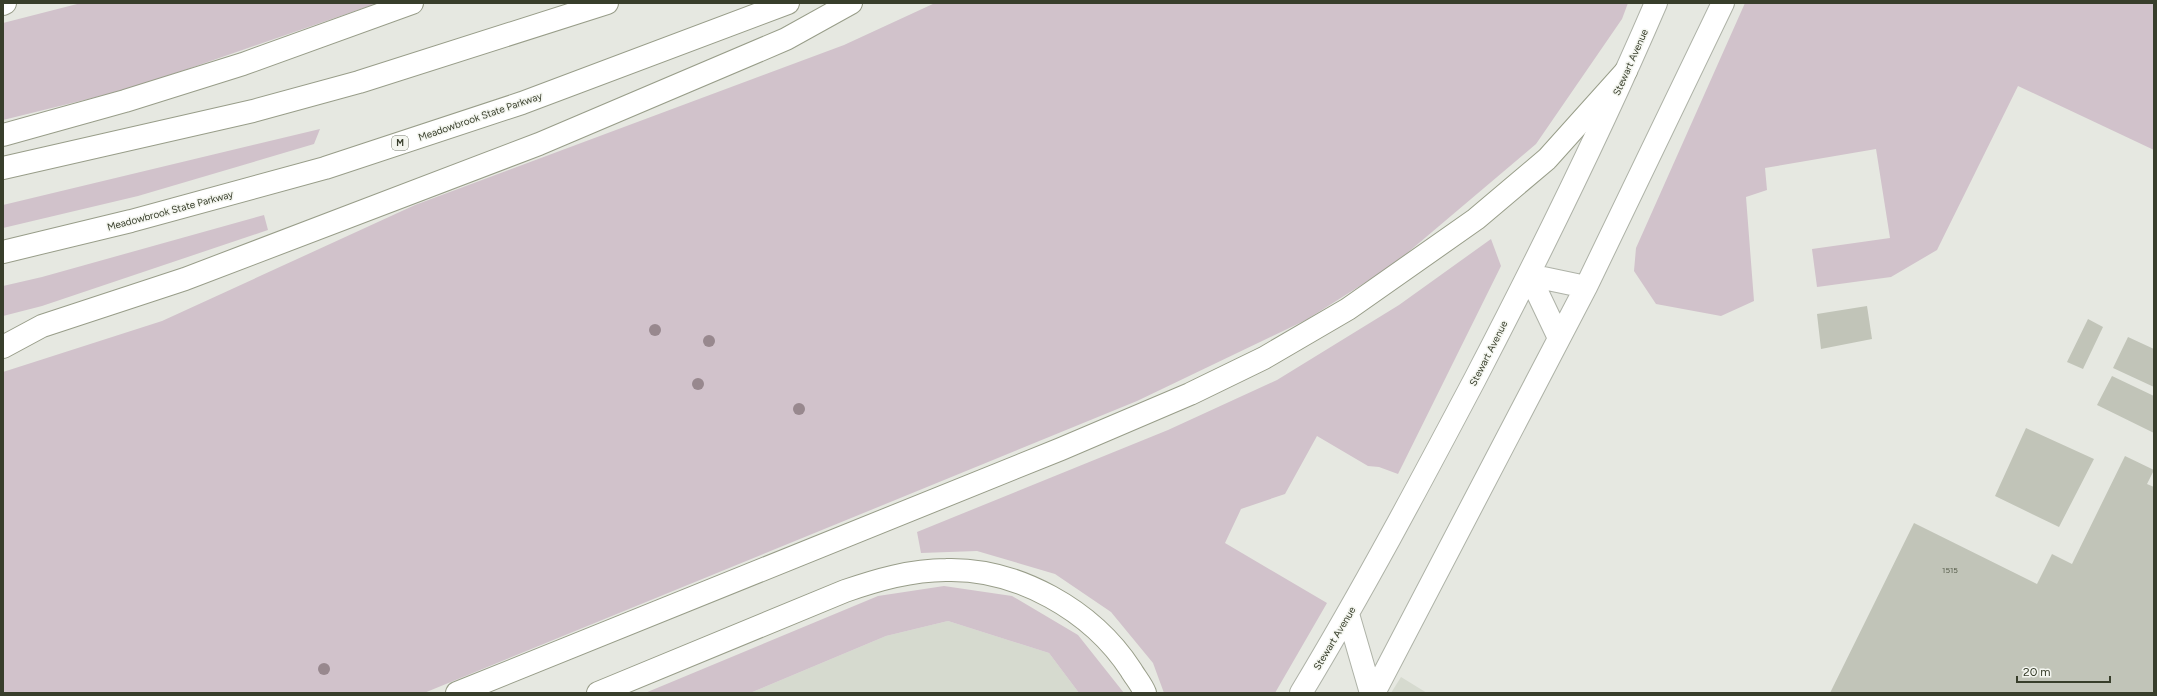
<svg xmlns="http://www.w3.org/2000/svg" width="2157" height="696" viewBox="0 0 2157 696" font-family="Figtree,sans-serif">
<rect width="100%" height="100%" fill="#e6e8e1"/>
<!-- built -->
<path fill="#d6dacf" d="M948,621L1049,653L1079,693H750L886,636Z
M1401,677L1427,693H1391Z"/>
<!-- green -->
<path fill="#d1c2cb" d="M81,3H378L133,88L3,120V23Z
M935,3H1628L1622,19L1536,144L1393,265L1306,320L1137,401L424,693H3V372L162,321L415,205L844,45Z
M1745,3H2154V150L2018,86L1937,250L1891,277L1817,287L1812,249L1890,238L1876,149L1765,168L1767,190L1746,197L1754,301L1721,316L1656,304L1634,271L1636,248Z
M320,129L314,144L138,196L3,228V205Z
M264,215L268,230L42,306L3,316V286L42,277Z
M1491,239L1501,266L1398,474L1379,467L1368,466L1317,436L1285,494L1241,509L1225,543L1327,603L1275,693H1164L1153,663L1111,612L1055,574L977,551L921,553L917,532L1168,430L1277,380L1399,305Z
M944,586L1012,596L1078,635L1124,693H1079L1049,653L948,621L886,636L750,693H645L878,596Z"/>
<!-- building -->
<path fill="#c1c4b8" d="M1867,306L1872,339L1821,349L1817,314Z
M2088,319L2103,327L2083,369L2067,362Z
M2128,337L2154,349V387L2113,368Z
M2112,376L2154,396V433L2097,405Z
M2026,428L2094,459L2059,527L1995,496Z
M2125,456L2154,470L2147,484L2154,487V693H1830L1914,523L2037,584L2052,554L2072,564Z"/>
<g fill="none" stroke-linecap="round" stroke-linejoin="round">
<defs>
<path id="secondary" d="M1529,275L1559,338
M1529,275L1586,287
M1348,614L1371,693
M1301,693C1363,590 1419,485 1475,379C1539,256 1601,131 1656,3
M1374,693L1586,287L1723,3"/>
<path id="motorway" d="M3,4L5,3
M3,135L125,101L243,64L412,3
M3,168L253,111L359,82L607,3
M3,252L131,221L325,168L522,103L788,3
M3,347L42,326L185,279L539,144L786,39L851,3
M457,693L1061,449L1190,394L1264,358L1348,309L1476,219L1547,159L1626,71
M598,693L845,591C877,580 911,570 946,570C1017,568 1092,610 1131,670C1135,677 1142,685 1145,693"/>
</defs>
<!-- secondary casing -->
<use href="#secondary" stroke="#aeb2a7" stroke-width="24"/>
<!-- motorway casing -->
<use href="#motorway" stroke="#989d89" stroke-width="24"/>
<!-- secondary -->
<use href="#secondary" stroke="#fff" stroke-width="22"/>
<!-- motorway -->
<use href="#motorway" stroke="#fff" stroke-width="22"/>
</g>
<!-- trees -->
<g fill="#98888e">
<circle cx="655" cy="330" r="6"/>
<circle cx="709" cy="341" r="6"/>
<circle cx="698" cy="384" r="6"/>
<circle cx="799" cy="409" r="6"/>
<circle cx="324" cy="669" r="6"/>
</g>
<g text-anchor="middle" stroke-width="3" stroke-linejoin="round" paint-order="stroke">
<!-- number labels -->
<g font-size="8" fill="#5a604e">
<text x="1950" y="573">1515</text>
</g>
<!-- shield labels -->
<rect fill="#f4f6f0" stroke="#707566" stroke-width="1" x="392" y="136" width="16" height="14" rx="3"/>
<g font-size="9" font-weight="bold" fill="#383e2b">
<text x="400" y="146">M</text>
</g>
<!-- street labels -->
<g font-size="10" fill="#383e2b" stroke="#f4f6f0">
<text transform="translate(1630 62) rotate(-66)" y="4">Stewart Avenue</text>
<text transform="translate(480 116) rotate(-19)" y="4">Meadowbrook State Parkway</text>
<text transform="translate(170 210) rotate(-15)" y="4">Meadowbrook State Parkway</text>
<text transform="translate(1488 353) rotate(-63)" y="4">Stewart Avenue</text>
<text transform="translate(1334 638) rotate(-59)" y="4">Stewart Avenue</text>
</g>
</g>
<!-- border -->
<rect width="2157" height="696" fill="none" stroke="#383e2b" stroke-width="8"/>
<!-- scale -->
<path d="M2017 676v6h93v-6" fill="none" stroke="#383e2b" stroke-width="2"/>
<text x="2023" y="676" font-size="12" fill="#383e2b" stroke="#f4f6f0" stroke-width="3" paint-order="stroke">20 m</text>
</svg>
